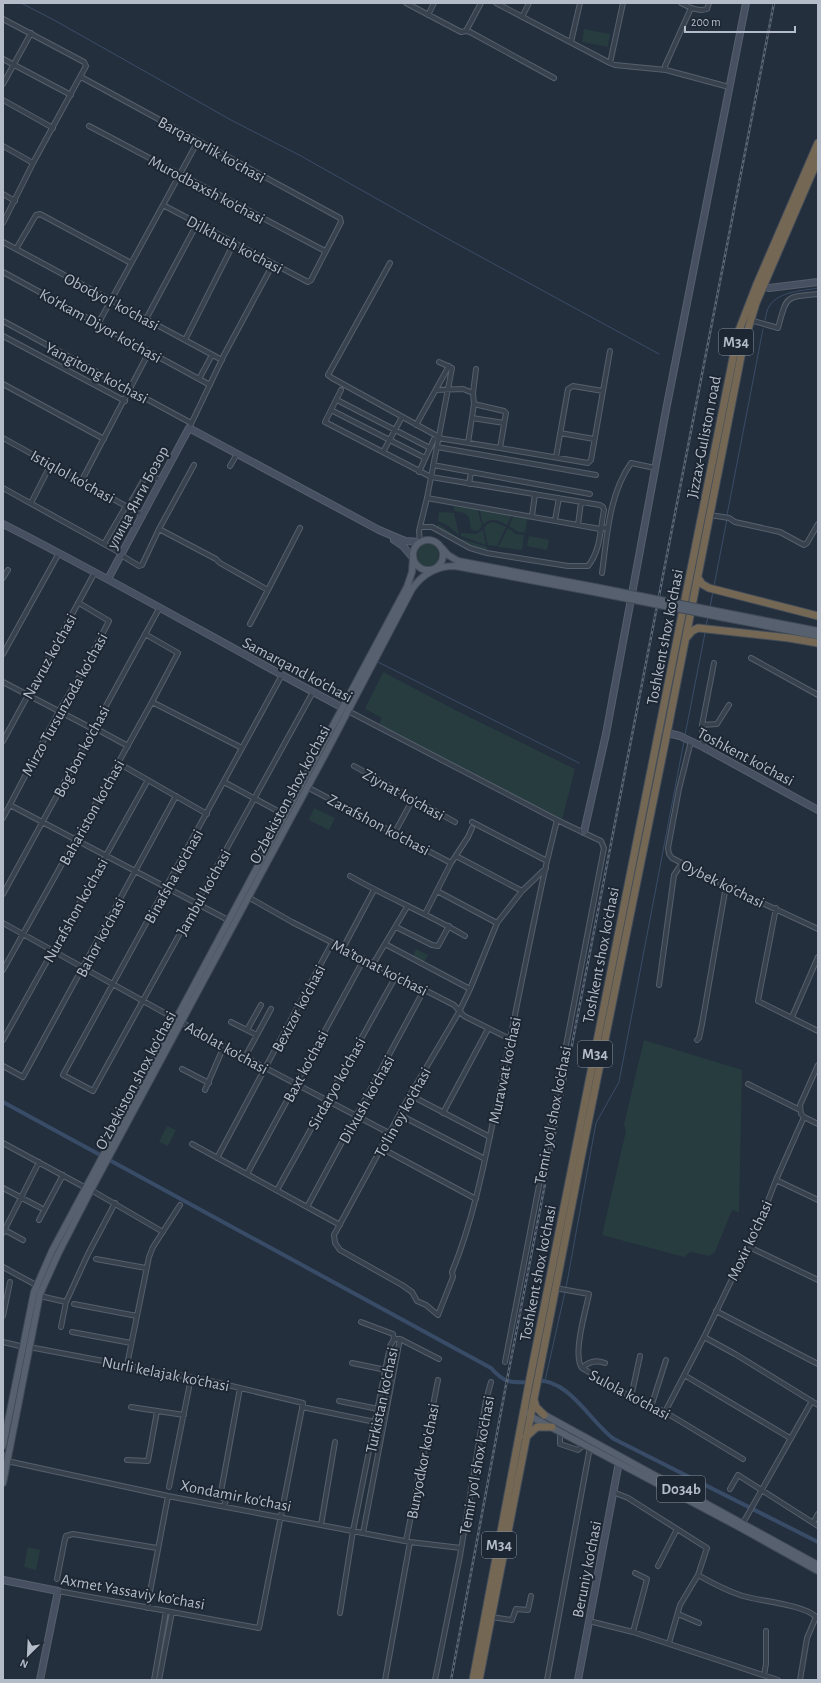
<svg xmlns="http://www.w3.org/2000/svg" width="821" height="1683" viewBox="0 0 821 1683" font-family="'Alegreya Sans',sans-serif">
<rect width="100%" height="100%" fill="#242f3e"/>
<!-- green -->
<path fill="#263c3f" d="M584,29L610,34L608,47L582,42Z
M452,502L477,507L482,526L479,530L474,531L471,529L469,517L464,513L455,511Z
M479,507L513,513L507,525C499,520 490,517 483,525Z
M439,512L454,513L459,535L447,525L438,521Z
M515,513L528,515L525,532H518L509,526Z
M492,522L497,523L506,527L497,546L488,545L484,528L487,524Z
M438,524L459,538L487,547V551L473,547L461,541L437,527Z
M508,528L516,534L524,535L522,550L498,547Z
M483,530L486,545L461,536V533L476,534Z
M529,536L549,540L547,550L527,546Z
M417 555a11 11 0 1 1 22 0a11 11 0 1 1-22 0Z
M383,672L461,713L575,769L562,820L379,724L382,718L365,709Z
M314,808L335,818L329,830L309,820Z
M416,949L428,955L424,962L413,956Z
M644,1040L742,1070L739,1212L732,1210L715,1252L709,1256L690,1252L684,1257L602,1235L626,1131L624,1124Z
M167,1126L176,1130L168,1146L159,1142Z
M28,1547L40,1550L36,1570L24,1567Z"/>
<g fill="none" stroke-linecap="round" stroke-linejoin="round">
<!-- stream -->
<path stroke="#394c67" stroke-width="1" d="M21,3L54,20L231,120L301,156L450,240L659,354
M765,320C766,315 767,309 770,305C780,291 803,291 818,288
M727,515L763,329
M714,586L727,519
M710,608L713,591
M706,625L708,617
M378,662L579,763
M685,735L705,633
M566,1288L596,1123L619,1082L684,741
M545,1381L565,1292"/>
<!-- canal -->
<path stroke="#394c67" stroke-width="4" d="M3,1102L491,1368C504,1383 511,1383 530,1382
M536,1381C569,1378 591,1423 614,1439L818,1542"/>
<defs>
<path id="street" d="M406,3L461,32L466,31L470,32L554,78
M496,3L610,63L615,65L666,70
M681,3C689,7 698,12 707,9L709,3
M691,8L665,66L666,70L729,87
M428,15L434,3
M522,17L529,3
M3,19L84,62L86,66L33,163L3,223
M466,31L481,3
M571,42L580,3
M3,59L71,95
M610,63L623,3
M81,77L340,218L341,222L311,280L308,282L163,205
M3,84L31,33
M3,100L53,128
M89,126L325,251
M3,146L33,163
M3,194L15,201
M3,242L222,360
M16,249L36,215L40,214L131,263
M390,263L328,375L332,378L439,437
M3,272L199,379
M146,319L197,224
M750,320L778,328C787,296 784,297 818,294
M3,321L191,423
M98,324L198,141
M3,336L125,401
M185,340L234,243
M3,384L104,439
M210,385L199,379L212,355
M341,390L325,422L431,477L600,505L603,507L604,510C600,529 601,550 588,566H568L487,553L470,548L432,527H420
M436,390L463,389L473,393L474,404L468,443
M473,393L476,369
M337,400L430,448
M331,410L425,458
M472,418L504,423
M191,424L224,355L273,264
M416,425L449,366
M560,433L594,439
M3,438L142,515
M438,438L500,448L506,413L504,411L474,404
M437,447L596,475
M500,448L588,463L591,460L610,351
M383,452L402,417
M556,457L568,389L573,386L603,391
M433,465L590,494
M230,466L237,454
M419,472L434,439
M82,480L149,352
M469,484L471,472
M3,488L122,554
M427,498L600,529L608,527
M31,503L51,464
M128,507L147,474L161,480
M710,515L729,518L735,522L780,532L804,545L807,543L818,524
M532,516L535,494
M555,520L559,498
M578,525L581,502
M159,529L216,559L220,563L268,590L300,528
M420,542L419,531L427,498L452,368L439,362
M104,544L126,506
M121,555L139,566L142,565L159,529L194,465
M602,573C607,536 609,494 631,463L655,468
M3,578L8,570
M250,624L268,590
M3,654L59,553
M751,658L818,695
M282,675L63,1075L93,1091L313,692
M3,682L93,729
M152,702L242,748
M348,711L557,820L601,841L604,848L505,1362
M702,725L717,724L729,705
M93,727L128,746
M3,741L95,572
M691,741L679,789L668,848L669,854L672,858L726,886L818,929
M703,747L702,725L714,663
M118,763L207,814
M354,766L455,822
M224,782L285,815
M307,787L451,863
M10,805L228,920
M3,818L59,711L85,667L109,621L79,603
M472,822L547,861
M395,832L413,799
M456,856L522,891
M546,868L522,891L497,923L470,989L459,1012L410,1095L334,1235L335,1243L340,1250L402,1285L412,1292L417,1301L426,1305L438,1315L453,1277L452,1272C474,1218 485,1160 497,1102C514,1022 529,942 547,861L557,820
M350,876C388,898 428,914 465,936
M437,891L497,923
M3,894L160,607
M248,897L292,922L454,1005L464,1016L510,1039
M776,908L758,1001L818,1031
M425,914L451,863L468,837L472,828
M3,923L224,1046L389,1133
M396,927L432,945L438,946L449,926
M385,944L470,989
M343,948L374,890
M373,964L407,907
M3,970L152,702L178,653L145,634
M659,985L674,875L682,863
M792,1017L818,957
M231,1022L257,1035
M247,1030L261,1005
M3,1040L148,780
M697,1040L699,1038L702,1024L726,886
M245,1057L271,1009
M3,1066L23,1077L176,796
M182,1069L209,1083
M748,1084L800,1110
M205,1090L224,1046
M410,1095L490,1137
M443,1113L488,1029
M400,1115L485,1159
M804,1117L818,1124
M3,1143L86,1188
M192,1144L340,1225
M381,1148L476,1199
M217,1158L332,943
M247,1174L364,959
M776,1180L818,1200
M3,1188L41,1208
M91,1190L163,1232
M277,1190L396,976
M307,1207L424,990
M39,1220L63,1175
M3,1229L23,1240
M3,1233L39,1162
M747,1246L818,1280
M96,1259L146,1268
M3,1267L36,1285
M555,1288L589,1294C586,1310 572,1355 582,1368L631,1397L665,1412L743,1459
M40,1296L66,1302
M74,1304L137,1316
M716,1311L818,1364
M3,1316L10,1282
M361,1322L393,1334L394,1339
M61,1327L66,1302L88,1254L115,1203
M72,1332L131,1343
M704,1337L735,1354L818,1405
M400,1339L439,1359
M3,1342L24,1347
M29,1347L215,1382L303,1403L259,1628L58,1591
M352,1363L386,1370
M127,1365L149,1257L153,1247L180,1205
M582,1368C589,1361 597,1360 605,1363
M684,1375L790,1438
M631,1397L640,1356
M339,1401L378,1409
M131,1407L184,1415
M302,1407L375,1422
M651,1407L666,1360
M665,1412L704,1337L761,1219L776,1180L804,1117L801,1114L800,1105L818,1065
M560,1431V1444L578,1450L585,1444
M127,1460L148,1461L157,1411
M7,1461L168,1496L410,1542L461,1548
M169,1487L191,1378
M730,1489L738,1475L818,1526
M613,1492L628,1498L707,1548L698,1575L680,1605L669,1643
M224,1506L226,1500L220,1497L240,1388
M743,1523L812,1401
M813,1523L818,1514
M321,1525L335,1442
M363,1533L400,1339
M406,1541L438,1380
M658,1566L677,1529
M698,1575C712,1583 727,1591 743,1596C760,1601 805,1605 816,1617
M57,1579L65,1539L66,1536L73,1534L157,1548
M147,1608L168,1496
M340,1613L353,1531L390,1346L394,1339H400
M678,1614L699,1623
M491,1617L512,1620L516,1609L528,1610L531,1596
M589,1621L633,1632L778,1680
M633,1632L647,1579L635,1573
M764,1675L766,1664V1631
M154,1680L166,1611
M159,1680L172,1612
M385,1680L410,1542
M435,1680L460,1556L486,1400L491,1382
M547,1680L590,1447
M800,1680L807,1638L816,1617"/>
<path id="secondary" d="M763,286L769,288L818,282
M3,524C119,583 232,649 347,710
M394,540L403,546L413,558
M108,579L189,428L379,530L405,541L420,542
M659,731L680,736L703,747L818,810
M584,832L606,734L666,410L746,3
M3,1456L7,1461
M3,1580L58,1591L40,1680
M578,1680L619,1462"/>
<path id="primary" d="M413 555a15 15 0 1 1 30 0a15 15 0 1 1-30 0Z
M442,548L448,555L458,561L595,587
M726,613L818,631
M725,618L818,636
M524,1410L530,1416L739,1527L818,1571
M541,1413L818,1565
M3,1446L34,1292L52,1251L407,587L412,572L413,558
M3,1483L40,1294L58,1254L91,1190L328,749L412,589C423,573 437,566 455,566L594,592"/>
<path id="highway" d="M698,578L702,584L709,588L818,616
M686,638L692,631L698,628L789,638L818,643
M534,1400L536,1407L544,1415
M526,1437L537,1427H552
M473,1680L530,1378L738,333L757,284L818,143
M479,1680L581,1158L667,733L743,346L756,303L818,159"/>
</defs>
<!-- street casing -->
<use href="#street" stroke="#565f6c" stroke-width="6"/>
<!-- secondary casing -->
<use href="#secondary" stroke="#565f6c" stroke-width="8"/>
<!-- primary casing -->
<use href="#primary" stroke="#414a57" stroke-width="8"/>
<!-- highway casing -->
<use href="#highway" stroke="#434c59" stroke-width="9"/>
<!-- street -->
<use href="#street" stroke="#38414e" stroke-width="4"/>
<!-- secondary -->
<use href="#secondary" stroke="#465061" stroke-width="6"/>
<!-- primary -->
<use href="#primary" stroke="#56606e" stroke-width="6"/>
<!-- highway -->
<use href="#highway" stroke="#746855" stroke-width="7"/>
<defs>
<path id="rail" d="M451,1680L506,1385L774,3"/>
</defs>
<!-- rail casing -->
<use href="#rail" stroke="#5a6575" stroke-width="2.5"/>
<!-- rail -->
<use href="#rail" stroke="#1d2633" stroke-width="1" stroke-dasharray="3" stroke-linecap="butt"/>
<defs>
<path id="primary-bridge" d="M595,587L726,613
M594,592L725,618"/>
</defs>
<!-- primary-bridge casing -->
<use href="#primary-bridge" stroke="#414a57" stroke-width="8" stroke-linecap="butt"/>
<!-- primary-bridge -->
<use href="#primary-bridge" stroke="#56606e" stroke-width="6"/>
</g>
<g text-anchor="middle" stroke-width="4" stroke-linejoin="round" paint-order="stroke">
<!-- shield labels -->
<g fill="#1d2633" stroke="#878f9c" stroke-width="1">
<rect x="719" y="329" width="34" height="26" rx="3"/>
<rect x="578" y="1041" width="34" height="26" rx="3"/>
<rect x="657" y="1476" width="48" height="26" rx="3"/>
<rect x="482" y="1532" width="34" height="26" rx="3"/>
</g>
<g font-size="15" font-weight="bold" fill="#b4bcc9">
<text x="736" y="347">M34</text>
<text x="595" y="1059">M34</text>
<text x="681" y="1494">D034b</text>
<text x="499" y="1550">M34</text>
</g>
<!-- street labels -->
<g font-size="16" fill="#b4bcc9" stroke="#1d2633">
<text transform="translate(212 149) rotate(29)" y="6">Barqarorlik ko'chasi</text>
<text transform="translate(207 189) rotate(28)" y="6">Murodbaxsh ko'chasi</text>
<text transform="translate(235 244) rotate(28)" y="6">Dilkhush ko'chasi</text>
<text transform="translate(112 301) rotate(28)" y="6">Obodyo'l ko'chasi</text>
<text transform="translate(101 325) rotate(29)" y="6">Ko'rkam Diyor ko'chasi</text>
<text transform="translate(97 372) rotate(28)" y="6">Yangitong ko'chasi</text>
<text transform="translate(703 437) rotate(-79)" y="6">Jizzax-Guliston road</text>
<text transform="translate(73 476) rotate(29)" y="6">Istiqlol ko'chasi</text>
<text transform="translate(137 497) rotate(-62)" y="6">улица Янги Бозор</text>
<text transform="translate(664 637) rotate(-79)" y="6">Toshkent shox ko'chasi</text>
<text transform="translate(49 656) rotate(-61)" y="6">Navruz ko'chasi</text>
<text transform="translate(298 669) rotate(28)" y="6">Samarqand ko'chasi</text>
<text transform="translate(64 704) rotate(-61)" y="6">Mirzo Tursunzoda ko'chasi</text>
<text transform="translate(81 751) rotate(-62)" y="6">Bog'bon ko'chasi</text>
<text transform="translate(746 756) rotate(28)" y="6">Toshkent ko'chasi</text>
<text transform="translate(289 794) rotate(-62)" y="6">O'zbekiston shox ko'chasi</text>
<text transform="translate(404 794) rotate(29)" y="6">Ziynat ko'chasi</text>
<text transform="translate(91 812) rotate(-61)" y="6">Bahariston ko'chasi</text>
<text transform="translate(379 824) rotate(28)" y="6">Zarafshon ko'chasi</text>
<text transform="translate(173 876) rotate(-61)" y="6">Binafsha ko'chasi</text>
<text transform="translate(723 883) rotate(26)" y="6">Oybek ko’chasi</text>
<text transform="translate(203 892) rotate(-61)" y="6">Jambul ko'chasi</text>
<text transform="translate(75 910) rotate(-61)" y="6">Nurafshon ko'chasi</text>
<text transform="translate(100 937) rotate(-62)" y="6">Bahor ko'chasi</text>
<text transform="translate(600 955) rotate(-79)" y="6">Toshkent shox ko'chasi</text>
<text transform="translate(380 967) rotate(27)" y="6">Ma'tonat ko'chasi</text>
<text transform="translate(298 1008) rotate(-62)" y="6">Bexizor ko'chasi</text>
<text transform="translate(227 1047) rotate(29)" y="6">Adolat ko'chasi</text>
<text transform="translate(305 1066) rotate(-62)" y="6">Baxt ko'chasi</text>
<text transform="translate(504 1070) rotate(-78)" y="6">Muravvat ko'chasi</text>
<text transform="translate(135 1080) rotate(-62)" y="6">O'zbekiston shox ko'chasi</text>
<text transform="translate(336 1083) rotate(-61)" y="6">Sirdaryo ko'chasi</text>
<text transform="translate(366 1099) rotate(-61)" y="6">Dilxush ko'chasi</text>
<text transform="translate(402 1112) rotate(-61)" y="6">To'lin oy ko'chasi</text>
<text transform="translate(552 1115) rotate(-79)" y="6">Temir yo'l shox ko'chasi</text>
<text transform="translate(749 1240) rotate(-65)" y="6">Moxir ko'chasi</text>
<text transform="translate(537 1273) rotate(-79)" y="6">Toshkent shox ko'chasi</text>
<text transform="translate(166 1373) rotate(11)" y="6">Nurli kelajak ko'chasi</text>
<text transform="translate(630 1394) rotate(28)" y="6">Sulola ko'chasi</text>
<text transform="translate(381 1400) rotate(-78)" y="6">Turkistan ko'chasi</text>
<text transform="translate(422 1461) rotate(-79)" y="6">Bunyodkor ko'chasi</text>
<text transform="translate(476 1465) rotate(-80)" y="6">Temir yo'l shox ko'chasi</text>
<text transform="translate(236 1495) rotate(11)" y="6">Xondamir ko'chasi</text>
<text transform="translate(586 1569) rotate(-79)" y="6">Beruniy ko'chasi</text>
<text transform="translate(133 1591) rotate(10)" y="6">Axmet Yassaviy ko'chasi</text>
</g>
</g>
<!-- border -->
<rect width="821" height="1683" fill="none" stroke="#b4bcc9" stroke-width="8"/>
<!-- north arrow -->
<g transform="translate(28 1655) rotate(204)" stroke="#1d2633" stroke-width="3" paint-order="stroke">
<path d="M0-3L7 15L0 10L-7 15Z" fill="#b4bcc9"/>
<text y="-6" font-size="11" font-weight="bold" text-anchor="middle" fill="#b4bcc9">N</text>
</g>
<!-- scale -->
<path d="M685 26v6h110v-6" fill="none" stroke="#b4bcc9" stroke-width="2"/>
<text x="691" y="26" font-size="12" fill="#b4bcc9" stroke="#1d2633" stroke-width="3" paint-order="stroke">200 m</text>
</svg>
